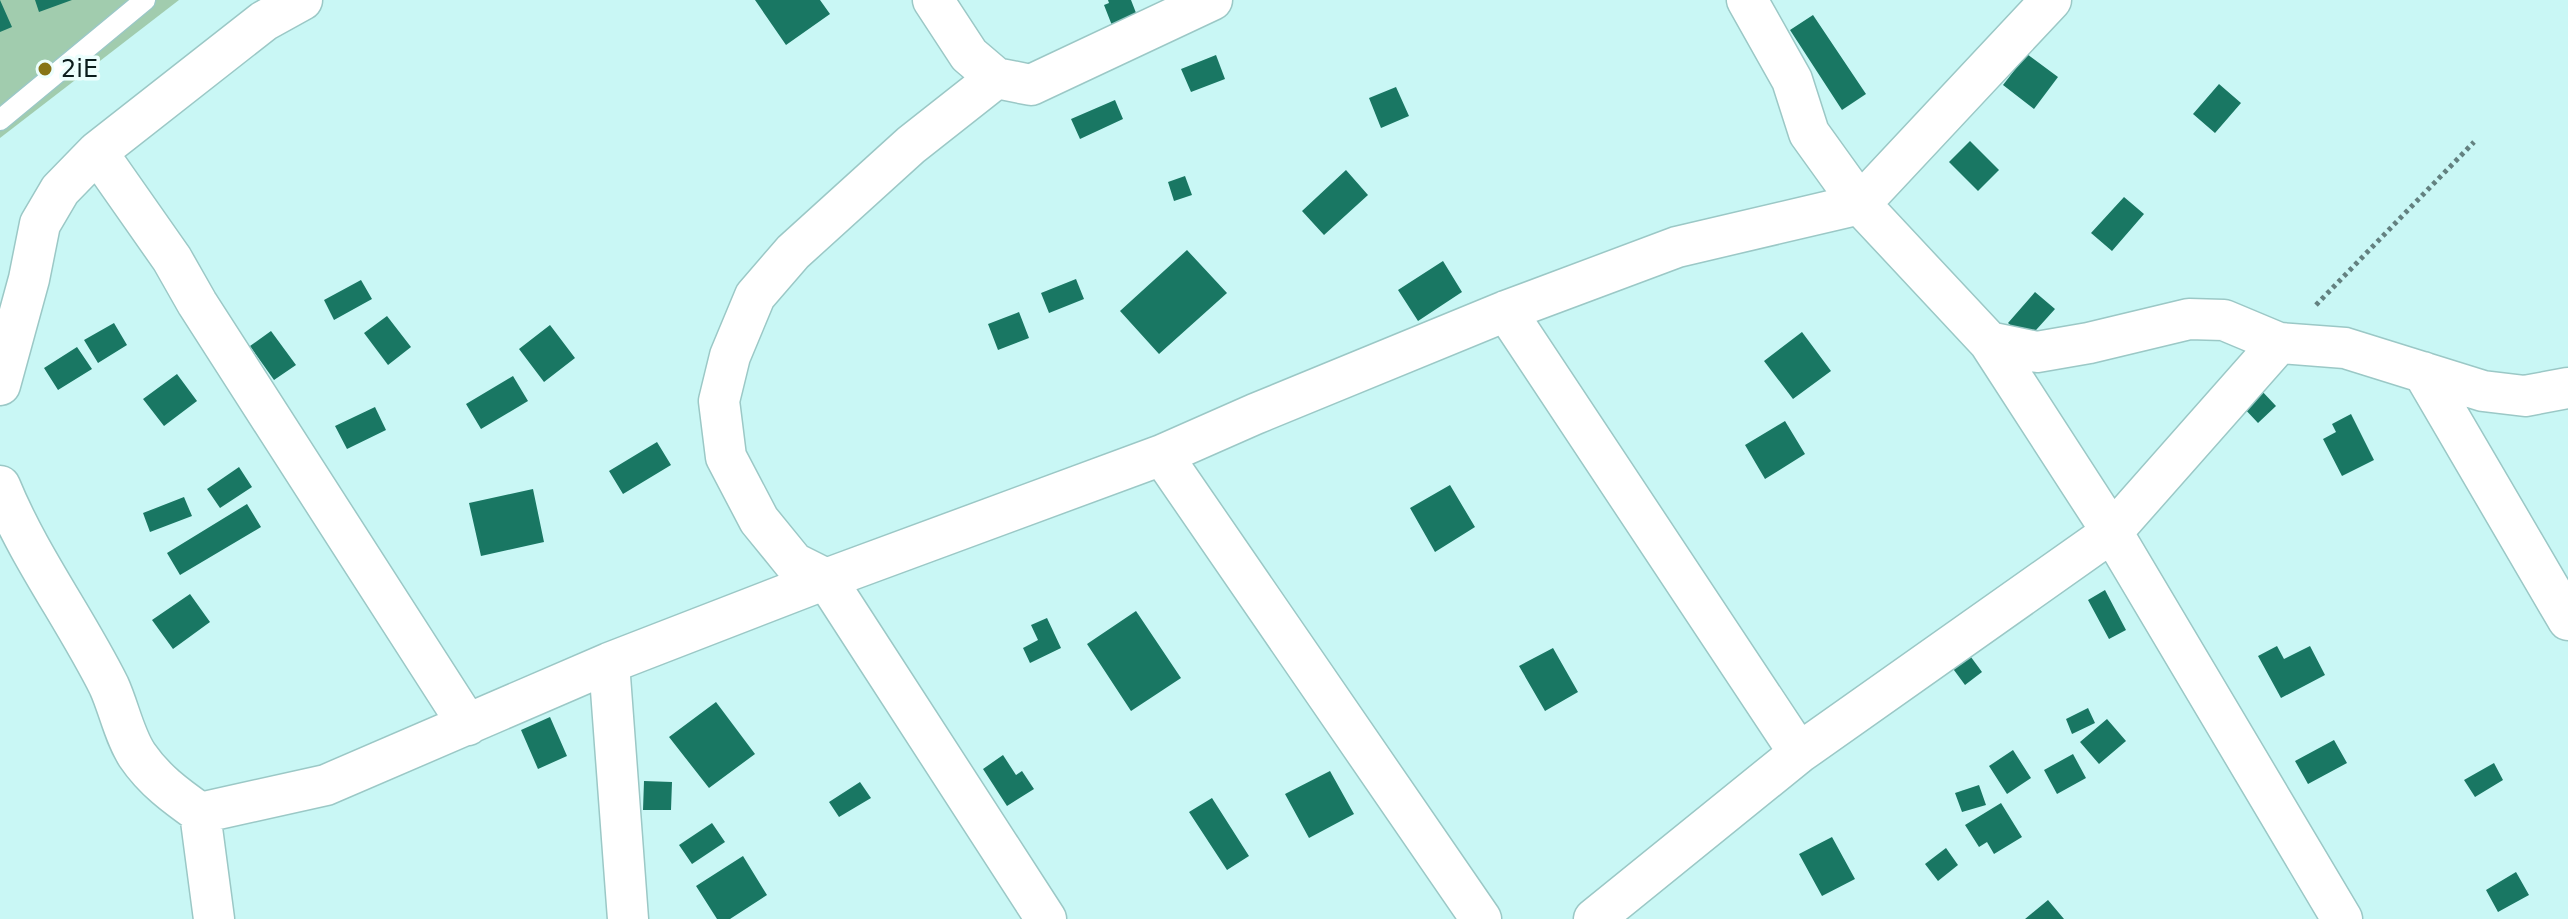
<svg xmlns="http://www.w3.org/2000/svg" width="2568" height="919" viewBox="0 0 2568 919" font-family="'DejaVu Sans',sans-serif">
<rect width="100%" height="100%" fill="#c9f7f5"/>
<!-- green -->
<path fill="#a1ccae" d="M0,0H179L0,138Z"/>
<!-- building -->
<path fill="#197763" d="M0,0L12,27L0,32Z
M35,0H72L39,12Z
M755,0H820L830,14L786,45Z
M1108,0H1131L1138,18L1113,28L1104,5L1109,3Z
M1813,15L1866,94L1842,110L1790,30Z
M2027,54L2058,77L2034,109L2003,85Z
M1216,55L1225,79L1191,92L1181,69Z
M2219,84L2241,103L2215,133L2193,114Z
M1396,87L1409,116L1381,128L1369,98Z
M1115,100L1123,119L1080,139L1071,119Z
M1970,141L1999,170L1978,191L1949,162Z
M1346,170L1368,195L1324,235L1302,211Z
M1185,176L1192,195L1174,201L1168,182Z
M2124,197L2144,214L2112,251L2091,233Z
M1187,250L1227,293L1159,354L1120,311Z
M1443,261L1462,292L1418,321L1398,290Z
M1076,279L1084,299L1049,313L1041,293Z
M361,280L372,299L334,320L324,300Z
M2035,292L2055,309L2027,340L2008,323Z
M1019,312L1029,338L998,350L988,324Z
M387,316L411,347L388,365L364,333Z
M114,323L127,345L98,363L84,340Z
M550,325L575,358L544,382L519,349Z
M271,331L296,365L274,380L250,346Z
M1802,332L1831,371L1793,399L1764,361Z
M77,347L92,369L58,390L44,368Z
M177,374L197,401L164,426L143,399Z
M513,376L528,401L481,429L466,404Z
M2260,389L2276,406L2258,423L2242,406Z
M375,407L386,430L347,449L335,426Z
M2351,414L2374,460L2342,476L2323,439L2336,432L2332,424Z
M1785,421L1805,454L1765,479L1745,445Z
M657,442L671,465L623,494L609,471Z
M239,467L252,487L220,508L207,489Z
M1450,485L1475,527L1435,552L1410,508Z
M533,489L544,542L481,556L469,503Z
M184,497L192,516L150,532L143,513Z
M247,504L261,527L180,575L167,553Z
M2105,590L2126,630L2109,639L2088,600Z
M190,594L210,622L173,649L152,620Z
M1136,611L1181,678L1131,711L1087,644Z
M1047,618L1061,648L1030,663L1023,648L1038,640L1031,625Z
M2277,646L2284,659L2310,646L2325,675L2281,698L2258,656Z
M1553,648L1578,692L1545,711L1519,666Z
M1968,653L1982,672L1965,685L1951,666Z
M716,702L755,754L709,788L669,737Z
M2088,708L2095,723L2072,734L2066,719Z
M550,717L567,756L538,769L521,730Z
M2107,719L2126,741L2099,764L2080,742Z
M2334,740L2347,763L2308,784L2295,761Z
M2013,750L2031,778L2007,794L1989,766Z
M2073,754L2086,778L2057,794L2044,770Z
M1003,755L1016,775L1022,771L1034,789L1007,806L983,769Z
M2494,763L2503,780L2475,797L2464,780Z
M1330,771L1354,814L1309,838L1285,794Z
M644,781L672,782L671,810H643Z
M860,782L871,798L839,817L829,802Z
M1979,785L1986,805L1962,812L1955,793Z
M1212,798L1249,856L1227,870L1189,812Z
M2001,803L2022,837L1994,854L1987,842L1979,847L1965,825Z
M712,823L725,842L692,864L679,845Z
M1832,837L1855,879L1822,896L1799,854Z
M1946,848L1958,865L1938,881L1925,864Z
M743,856L767,895L730,919H717L696,886Z
M2516,872L2529,895L2498,912L2486,890Z
M2048,900L2064,919H2025Z"/>
<g fill="none" stroke-linecap="round" stroke-linejoin="round">
<defs>
<path id="lane" d="M0,120L145,0"/>
<path id="street" d="M302,0L264,21L97,152L172,259L197,303L468,725
M933,0L969,55L996,78L1031,85L1212,0
M1747,0L1792,80L1809,133L1860,204L1989,342L2112,532L2342,919
M996,78L911,145L793,252L755,296L730,356L719,401L726,457L759,520L794,563L826,579L1046,919
M1506,311L1799,753
M1989,342L2037,352L2089,343L2189,319L2224,320L2279,343L2345,348L2483,391L2525,396L2568,388
M2423,372L2568,620
M0,385L29,279L40,224L60,190L97,152
M1162,455L1481,919
M0,486C29,557 75,618 109,686C119,708 124,735 137,755C154,780 176,796 200,813L326,785L609,663L826,579L1162,455L1255,414L1506,311L1677,247L1860,204L2051,0
M609,663L628,919
M200,813L214,919
M1594,919L1799,753L2112,532L2279,343"/>
</defs>
<!-- lane casing -->
<use href="#lane" stroke="#9bc8c6" stroke-width="23"/>
<!-- street casing -->
<use href="#street" stroke="#9bc8c6" stroke-width="43"/>
<!-- path -->
<path stroke="#638180" stroke-width="5" stroke-dasharray="4 4" stroke-linecap="butt" d="M2316,305L2474,142"/>
<!-- lane -->
<use href="#lane" stroke="#fff" stroke-width="20"/>
<!-- street -->
<use href="#street" stroke="#fff" stroke-width="40"/>
</g>
<!-- markers -->
<circle fill="#877417" stroke="#ecfefd" stroke-width="3" cx="45" cy="69" r="8"/>
<g text-anchor="middle" stroke-width="7" stroke-linejoin="round" paint-order="stroke">
<!-- poi labels -->
<g font-size="24" fill="#0b1c1c" stroke="#ecfefd" text-anchor="start">
<text x="61" y="77">2iE</text>
</g>
</g>
</svg>
